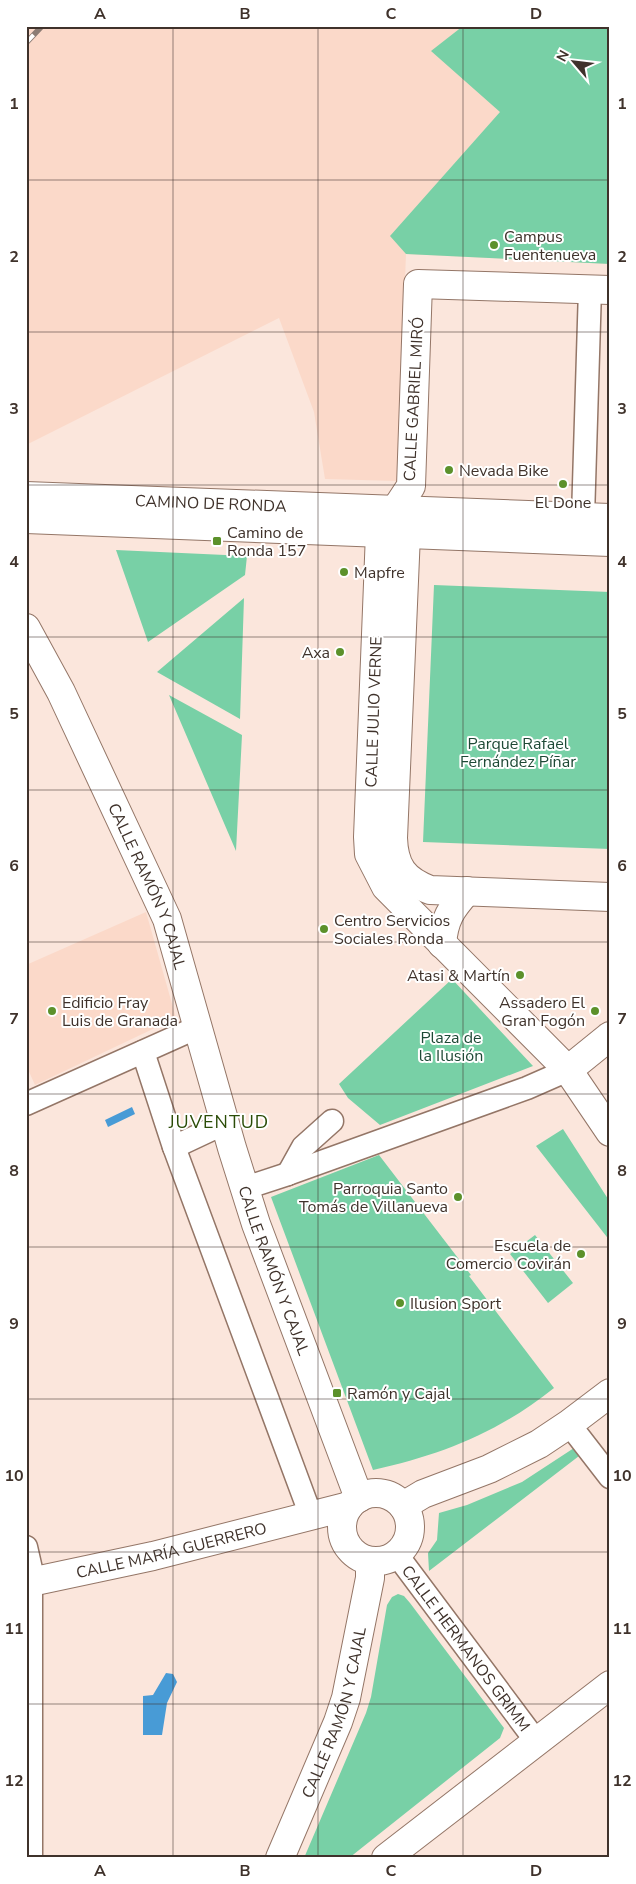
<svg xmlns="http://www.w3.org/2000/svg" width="636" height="1884" viewBox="0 0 636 1884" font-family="'Nunito Sans',sans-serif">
<rect width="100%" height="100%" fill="#fbe6dc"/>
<!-- built -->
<path fill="#fbd9c9" d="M26,26H610V264L406,254L397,481L325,479L314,412L279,318L26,445Z
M146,912L176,1018L35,1085L26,1065V965Z"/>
<!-- green -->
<path fill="#78d0a6" d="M463,26H610V264L406,254L390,236L500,112L431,51Z
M116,550L247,556L245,575L148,642Z
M434,585L610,592V849L423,842Z
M244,598L240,719L157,672Z
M169,695L242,735L236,851Z
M452,979L533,1066L380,1125L348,1098L339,1084Z
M563,1129L610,1202V1241L536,1146Z
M379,1155L471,1275L469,1276L554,1388C499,1432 442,1455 373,1470L271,1197Z
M535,1235L573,1283L548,1303L510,1254Z
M574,1448L579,1456L429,1571L428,1553L437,1540L439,1513L467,1505L522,1482Z
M398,1594L404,1596L410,1603L504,1728L500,1738L349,1858H304L366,1713L371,1697L387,1605L392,1597Z"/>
<!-- water -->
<path fill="#489bd6" d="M132,1107L135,1114L108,1127L105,1120Z
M166,1673L173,1674L177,1682L167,1703L162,1735H143V1696L153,1695Z"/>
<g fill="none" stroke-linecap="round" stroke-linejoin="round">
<defs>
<g id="street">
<path d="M583,517L590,289"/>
<path d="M143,1052L174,1147L311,1516"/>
<path d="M26,1104L198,1027"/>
<path d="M174,1147L225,1123"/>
<path d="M288,1174L303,1147L332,1121"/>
<path d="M245,1188L288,1174L527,1088L568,1070"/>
<path d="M569,1424L610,1477"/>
<path d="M26,1547L31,1569V1858"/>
<path id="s1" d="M397,1555L536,1741"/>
</g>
<g id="secondary">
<path d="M610,290L418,284L411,486L380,533L368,837L369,854L386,887L568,1070L610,1132"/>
<path id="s2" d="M26,628L61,692L167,919L232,1148L256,1224L359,1498"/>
<path d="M568,1070L610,1036"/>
<circle cx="376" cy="1527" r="34"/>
<path d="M403,1506L423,1494L489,1469L539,1444L569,1424L610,1393"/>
<path id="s3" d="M26,1583L153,1556L349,1506"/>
<path id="s4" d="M280,1858L338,1722L346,1698L370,1578V1561"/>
<path d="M386,1858L610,1685"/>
</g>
<g id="primary">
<path id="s5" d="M26,496L610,518"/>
<path d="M399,518L406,534L393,838C394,867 404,880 430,890L610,897"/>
<path d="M26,519L610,542"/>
<path d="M442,944C444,919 451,909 467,891"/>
</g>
</defs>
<!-- street casing -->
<use href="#street" stroke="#947667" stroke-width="25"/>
<!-- secondary casing -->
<use href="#secondary" stroke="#947667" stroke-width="30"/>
<!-- primary casing -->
<use href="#primary" stroke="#947667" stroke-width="30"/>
<!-- street -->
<use href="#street" stroke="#fff" stroke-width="22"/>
<!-- secondary -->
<use href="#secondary" stroke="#fff" stroke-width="28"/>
<!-- primary -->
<use href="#primary" stroke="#fff" stroke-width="28"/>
<defs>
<path id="rail" d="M26,43L42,26"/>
</defs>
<!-- rail casing -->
<use href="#rail" stroke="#8c7c74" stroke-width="5.5"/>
<!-- rail -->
<use href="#rail" stroke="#fff" stroke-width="4" stroke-dasharray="11" stroke-linecap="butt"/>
</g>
<!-- grid -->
<path fill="none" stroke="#3f322b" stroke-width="1" stroke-opacity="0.55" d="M173,26V1858M318,26V1858M463,26V1858M26,180H610M26,332H610M26,485H610M26,637H610M26,790H610M26,942H610M26,1094H610M26,1247H610M26,1399H610M26,1552H610M26,1704H610"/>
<!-- markers -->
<g fill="#5c912b" stroke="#fff" stroke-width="2">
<circle cx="494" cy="245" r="5"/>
<circle cx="449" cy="470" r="5"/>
<circle cx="563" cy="484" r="5"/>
<rect x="212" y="536" width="10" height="10" rx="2.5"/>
<circle cx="344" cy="572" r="5"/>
<circle cx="340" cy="652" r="5"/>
<circle cx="324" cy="929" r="5"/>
<circle cx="520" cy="975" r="5"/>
<circle cx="52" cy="1011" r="5"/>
<circle cx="595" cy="1011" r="5"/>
<circle cx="458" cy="1197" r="5"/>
<circle cx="581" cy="1254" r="5"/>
<circle cx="400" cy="1303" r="5"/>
<rect x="332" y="1388" width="10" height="10" rx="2.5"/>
</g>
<g text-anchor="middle" stroke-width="4" stroke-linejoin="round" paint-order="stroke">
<!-- poi labels -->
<g font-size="16" fill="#3f322b" stroke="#fff" text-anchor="start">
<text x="504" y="242">Campus<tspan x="504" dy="18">Fuentenueva</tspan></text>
<text x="459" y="476">Nevada Bike</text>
<text x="563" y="508" text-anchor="middle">El Done</text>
<text x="227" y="538">Camino de<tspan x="227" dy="18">Ronda 157</tspan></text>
<text x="354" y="578">Mapfre</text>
<text x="330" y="658" text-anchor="end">Axa</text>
<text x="334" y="926">Centro Servicios<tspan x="334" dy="18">Sociales Ronda</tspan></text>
<text x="510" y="981" text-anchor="end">Atasi &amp; Martín</text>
<text x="62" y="1008">Edificio Fray<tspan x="62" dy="18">Luis de Granada</tspan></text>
<text x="585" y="1008" text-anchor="end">Assadero El<tspan x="585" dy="18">Gran Fogón</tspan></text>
<text x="448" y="1194" text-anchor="end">Parroquia Santo<tspan x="448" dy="18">Tomás de Villanueva</tspan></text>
<text x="571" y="1251" text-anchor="end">Escuela de<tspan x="571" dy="18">Comercio Covirán</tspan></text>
<text x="410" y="1309">Ilusion Sport</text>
<text x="347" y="1399">Ramón y Cajal</text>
</g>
<!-- street labels -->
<g font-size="16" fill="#3f322b" stroke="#fff">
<text transform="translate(413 399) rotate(-87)" y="6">CALLE GABRIEL MIRÓ</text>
<text dy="6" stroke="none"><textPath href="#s5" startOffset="185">CAMINO DE RONDA</textPath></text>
<text transform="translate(373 712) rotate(-88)" y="6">CALLE JULIO VERNE</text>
<text dy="6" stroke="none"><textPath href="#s2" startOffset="286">CALLE RAMÓN Y CAJAL</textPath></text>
<text dy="6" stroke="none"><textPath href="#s2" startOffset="691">CALLE RAMÓN Y CAJAL</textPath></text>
<text dy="6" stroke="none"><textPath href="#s3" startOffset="149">CALLE MARÍA GUERRERO</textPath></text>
<text dy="6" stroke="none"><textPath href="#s1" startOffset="116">CALLE HERMANOS GRIMM</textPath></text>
<text dy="6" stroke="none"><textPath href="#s4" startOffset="156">CALLE RAMÓN Y CAJAL</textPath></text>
</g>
<!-- park labels -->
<g font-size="16" fill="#1e4936" stroke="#fff">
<text x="518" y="749">Parque Rafael<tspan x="518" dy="18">Fernández Píñar</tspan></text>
<text x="451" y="1043">Plaza de<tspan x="451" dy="18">la Ilusión</tspan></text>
</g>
<!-- neighbourhood labels -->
<g font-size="18" letter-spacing="1" fill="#2b4c07" stroke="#fff">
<text x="219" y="1128">JUVENTUD</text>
</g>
</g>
<!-- border -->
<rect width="636" height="1884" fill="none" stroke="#ffffff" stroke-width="55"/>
<!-- north arrow -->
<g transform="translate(574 62) rotate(298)" stroke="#ffffff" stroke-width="4" paint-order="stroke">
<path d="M0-4L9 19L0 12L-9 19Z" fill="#3f322b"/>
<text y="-8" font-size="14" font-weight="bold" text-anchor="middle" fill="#3f322b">N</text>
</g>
<rect x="28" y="28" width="580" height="1828" fill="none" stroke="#3f322b" stroke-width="2"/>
<g font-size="16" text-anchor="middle" font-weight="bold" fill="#3f322b">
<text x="100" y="19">A</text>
<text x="245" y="19">B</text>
<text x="391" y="19">C</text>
<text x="536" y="19">D</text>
<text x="14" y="109">1</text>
<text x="622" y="109">1</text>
<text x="14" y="262">2</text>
<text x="622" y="262">2</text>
<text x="14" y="414">3</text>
<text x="622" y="414">3</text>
<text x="14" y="567">4</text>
<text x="622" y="567">4</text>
<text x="14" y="719">5</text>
<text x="622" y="719">5</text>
<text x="14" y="871">6</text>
<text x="622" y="871">6</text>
<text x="14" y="1024">7</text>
<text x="622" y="1024">7</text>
<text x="14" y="1176">8</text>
<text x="622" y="1176">8</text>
<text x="14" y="1329">9</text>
<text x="622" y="1329">9</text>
<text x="14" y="1481">10</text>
<text x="622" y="1481">10</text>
<text x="14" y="1634">11</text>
<text x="622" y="1634">11</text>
<text x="14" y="1786">12</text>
<text x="622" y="1786">12</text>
<text x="100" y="1876">A</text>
<text x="245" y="1876">B</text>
<text x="391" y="1876">C</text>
<text x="536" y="1876">D</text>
</g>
</svg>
